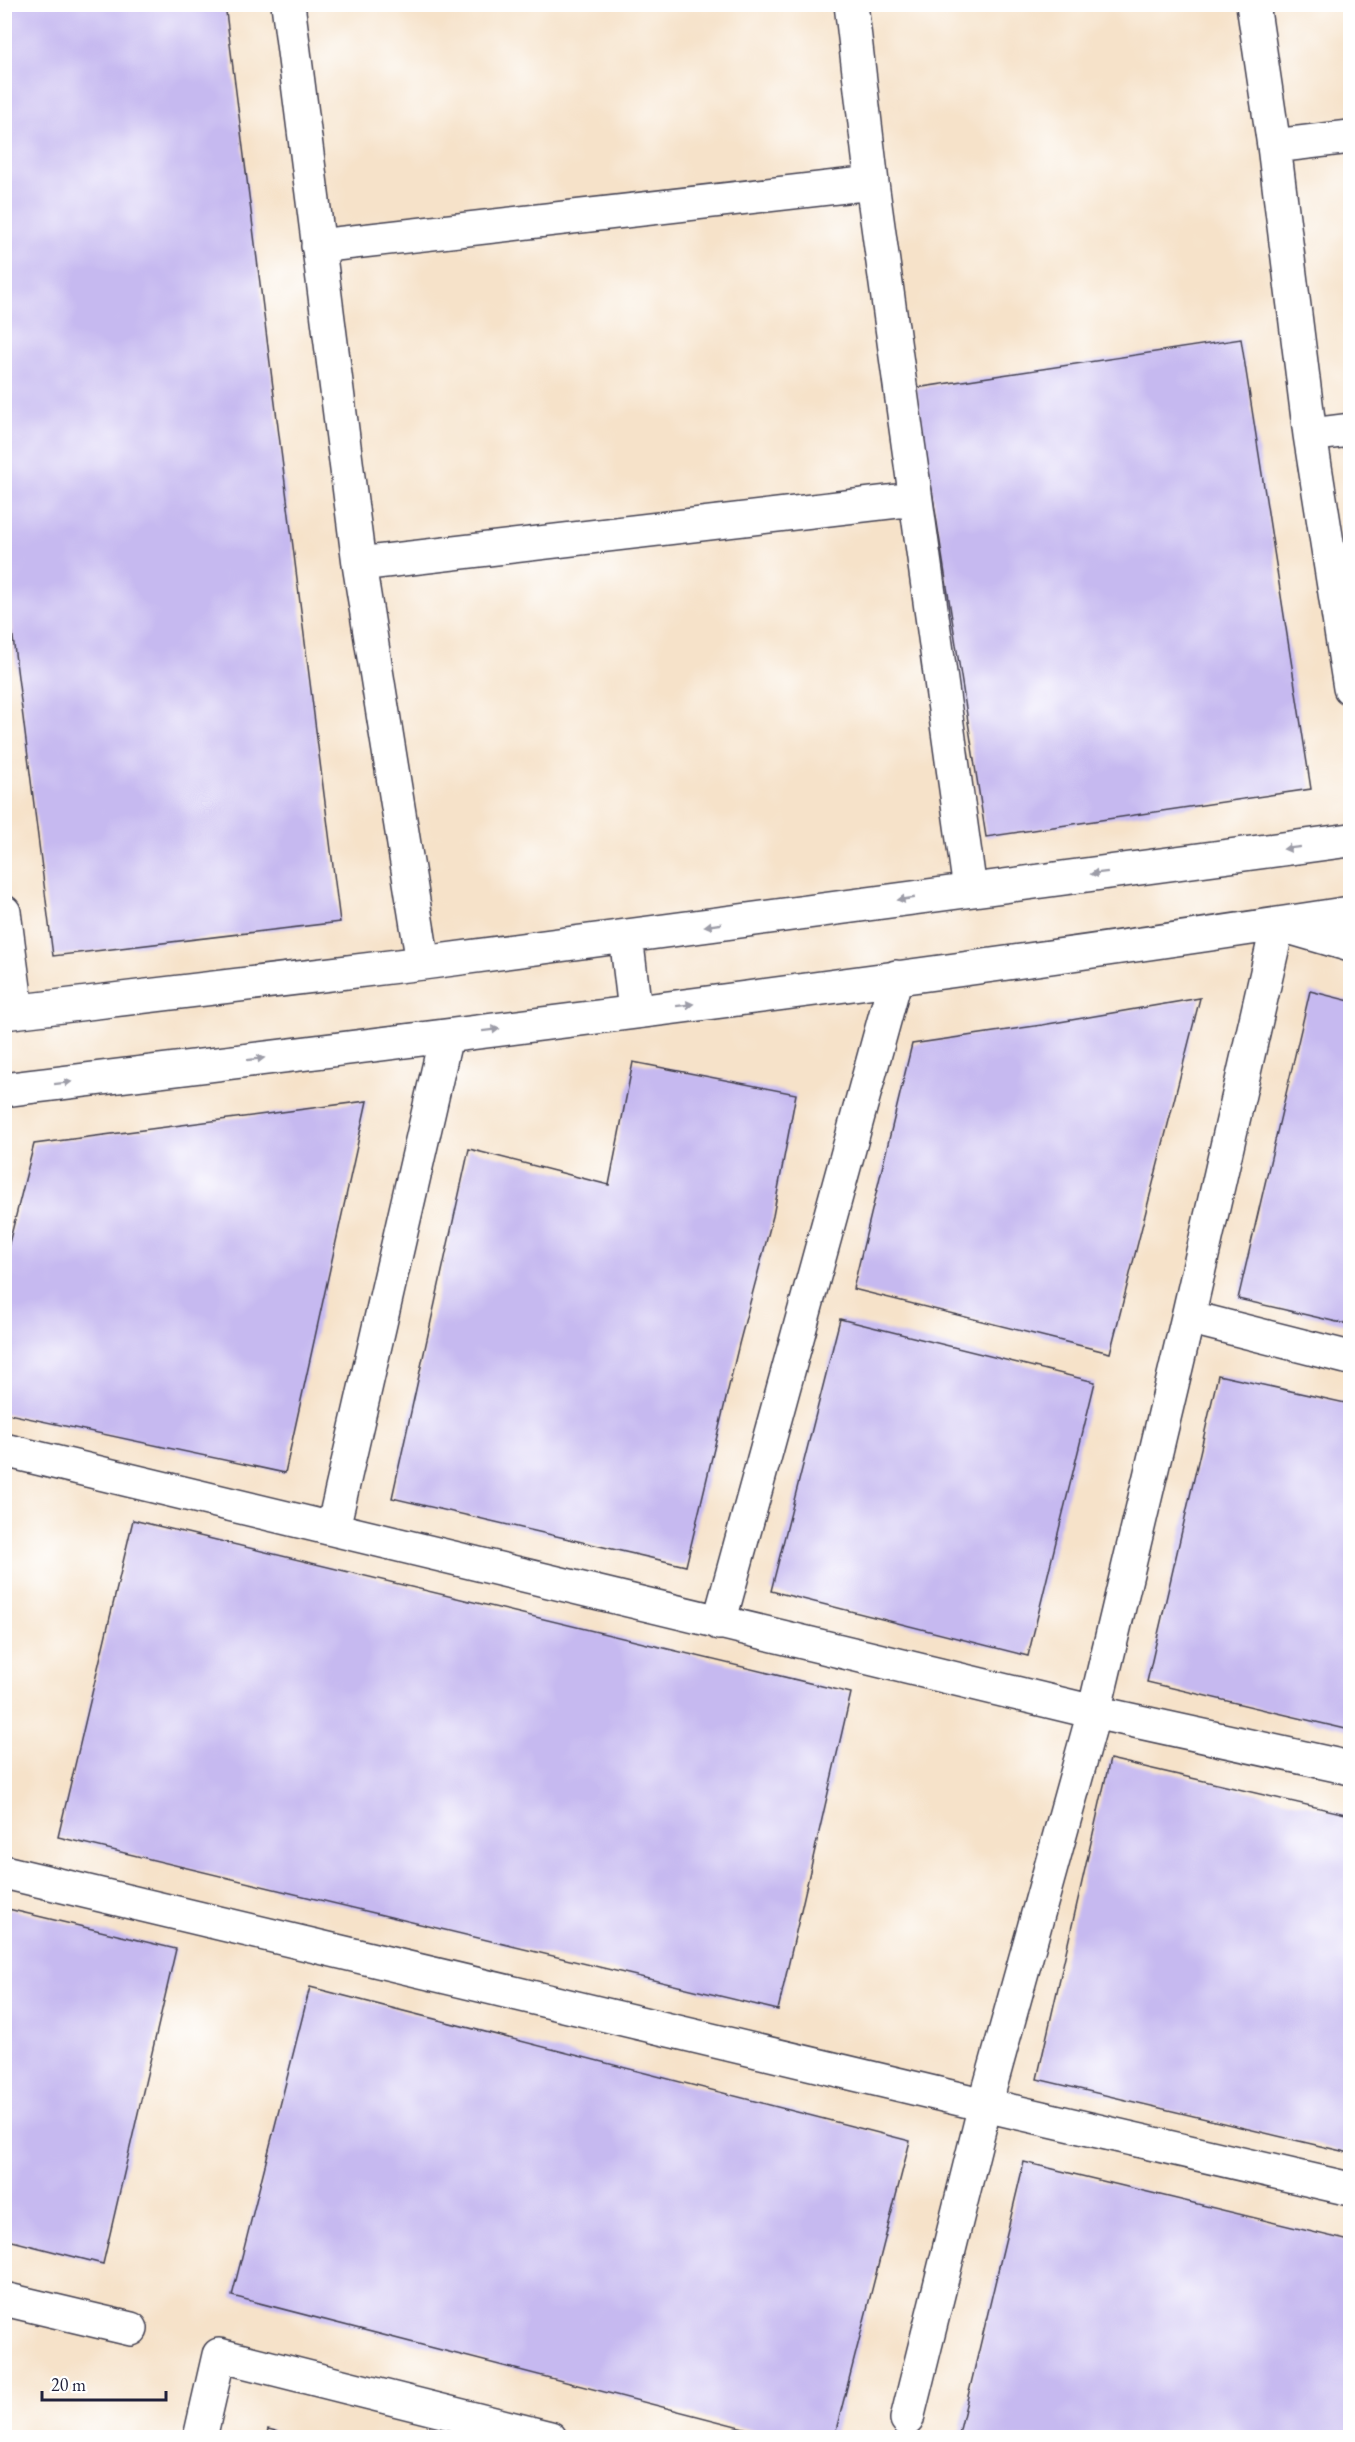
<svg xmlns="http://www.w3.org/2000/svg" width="1355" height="2442" viewBox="0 0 1355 2442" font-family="'EB Garamond',serif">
<rect width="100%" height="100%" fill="#fff"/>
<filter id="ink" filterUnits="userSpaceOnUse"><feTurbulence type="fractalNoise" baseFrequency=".0167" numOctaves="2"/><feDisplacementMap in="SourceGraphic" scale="12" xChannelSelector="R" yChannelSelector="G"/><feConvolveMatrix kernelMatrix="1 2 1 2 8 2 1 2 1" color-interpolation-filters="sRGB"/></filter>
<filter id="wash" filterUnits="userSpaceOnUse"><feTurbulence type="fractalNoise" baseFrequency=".008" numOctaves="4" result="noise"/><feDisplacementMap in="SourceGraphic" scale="24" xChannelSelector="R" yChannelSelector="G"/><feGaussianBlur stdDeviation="1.35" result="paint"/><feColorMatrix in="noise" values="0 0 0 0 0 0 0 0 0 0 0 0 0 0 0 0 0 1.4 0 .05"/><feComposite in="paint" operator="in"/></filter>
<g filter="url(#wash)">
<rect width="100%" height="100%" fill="#f6e2c9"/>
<g id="blocks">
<!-- building -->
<path fill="#c6b9f0" d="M4,4H225L340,922L53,956L4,566Z
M1241,339L1311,789L986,837L916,388Z
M1310,991L1350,1001V1325L1238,1299Z
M1200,998L1110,1353L853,1289L912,1044L1042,1025Z
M633,1062L796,1094L773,1216L739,1344L686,1566L392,1498L469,1149L609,1185Z
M367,1101L285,1473L4,1413V1263L34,1144Z
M840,1319L1095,1382L1028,1656L771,1591Z
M1218,1375L1350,1404V1730L1147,1682Z
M133,1520L851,1693L778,2010L58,1837Z
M1110,1759L1350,1815V2153L1037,2079Z
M4,1908L176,1949L103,2264L4,2239Z
M310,1987L910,2141L834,2438H783L232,2296Z
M1024,2162L1350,2241V2438H958Z
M268,2429L300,2437V2438H266Z"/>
</g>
</g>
<g filter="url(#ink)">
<use href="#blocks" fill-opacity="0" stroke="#423f50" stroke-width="1.5"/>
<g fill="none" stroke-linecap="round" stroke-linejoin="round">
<defs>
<path id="street" d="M288,4L359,564L423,963
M851,4L872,183L970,890
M1253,4L1274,146L1310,435L1350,688
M1274,146L1350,137
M318,246L872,183
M1310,435L1350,430
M359,564L915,499
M4,912L17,1011
M626,936L635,1011
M4,1013L423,963L1350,840
M4,1090C454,1035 903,982 1350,913
M1188,1317L1350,1358
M4,1450L1094,1712L1350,1768
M333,1528L446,1036
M719,1623L896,977
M4,1872L985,2105L1350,2189
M4,2299L131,2329
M907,2419L985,2105L1094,1712L1188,1317L1278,924L1350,945
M200,2438L219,2355L550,2438"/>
</defs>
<!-- street casing -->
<use href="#street" stroke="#423f50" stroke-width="36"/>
<!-- street -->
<use href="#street" stroke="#fff" stroke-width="33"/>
</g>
<!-- one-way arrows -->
<defs><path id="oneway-solid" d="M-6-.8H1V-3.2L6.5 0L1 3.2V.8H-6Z" transform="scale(1.5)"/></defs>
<g fill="#9c9ca7">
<use href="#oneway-solid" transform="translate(1292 848) rotate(173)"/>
<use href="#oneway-solid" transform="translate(1099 873) rotate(173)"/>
<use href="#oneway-solid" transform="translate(906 899) rotate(172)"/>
<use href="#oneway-solid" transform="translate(713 925) rotate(172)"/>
<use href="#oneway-solid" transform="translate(685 1005) rotate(-7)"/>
<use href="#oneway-solid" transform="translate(491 1030) rotate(-7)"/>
<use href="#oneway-solid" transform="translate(256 1059) rotate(-7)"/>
<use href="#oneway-solid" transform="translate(63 1083) rotate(-7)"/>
</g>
</g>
<!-- margin -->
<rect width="1355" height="2442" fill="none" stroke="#fff" stroke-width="24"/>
<!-- scale -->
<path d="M42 2391v9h124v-9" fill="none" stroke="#22223b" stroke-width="3"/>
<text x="51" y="2391" font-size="18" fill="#22223b" stroke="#ffffff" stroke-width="4.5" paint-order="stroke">20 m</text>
</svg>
